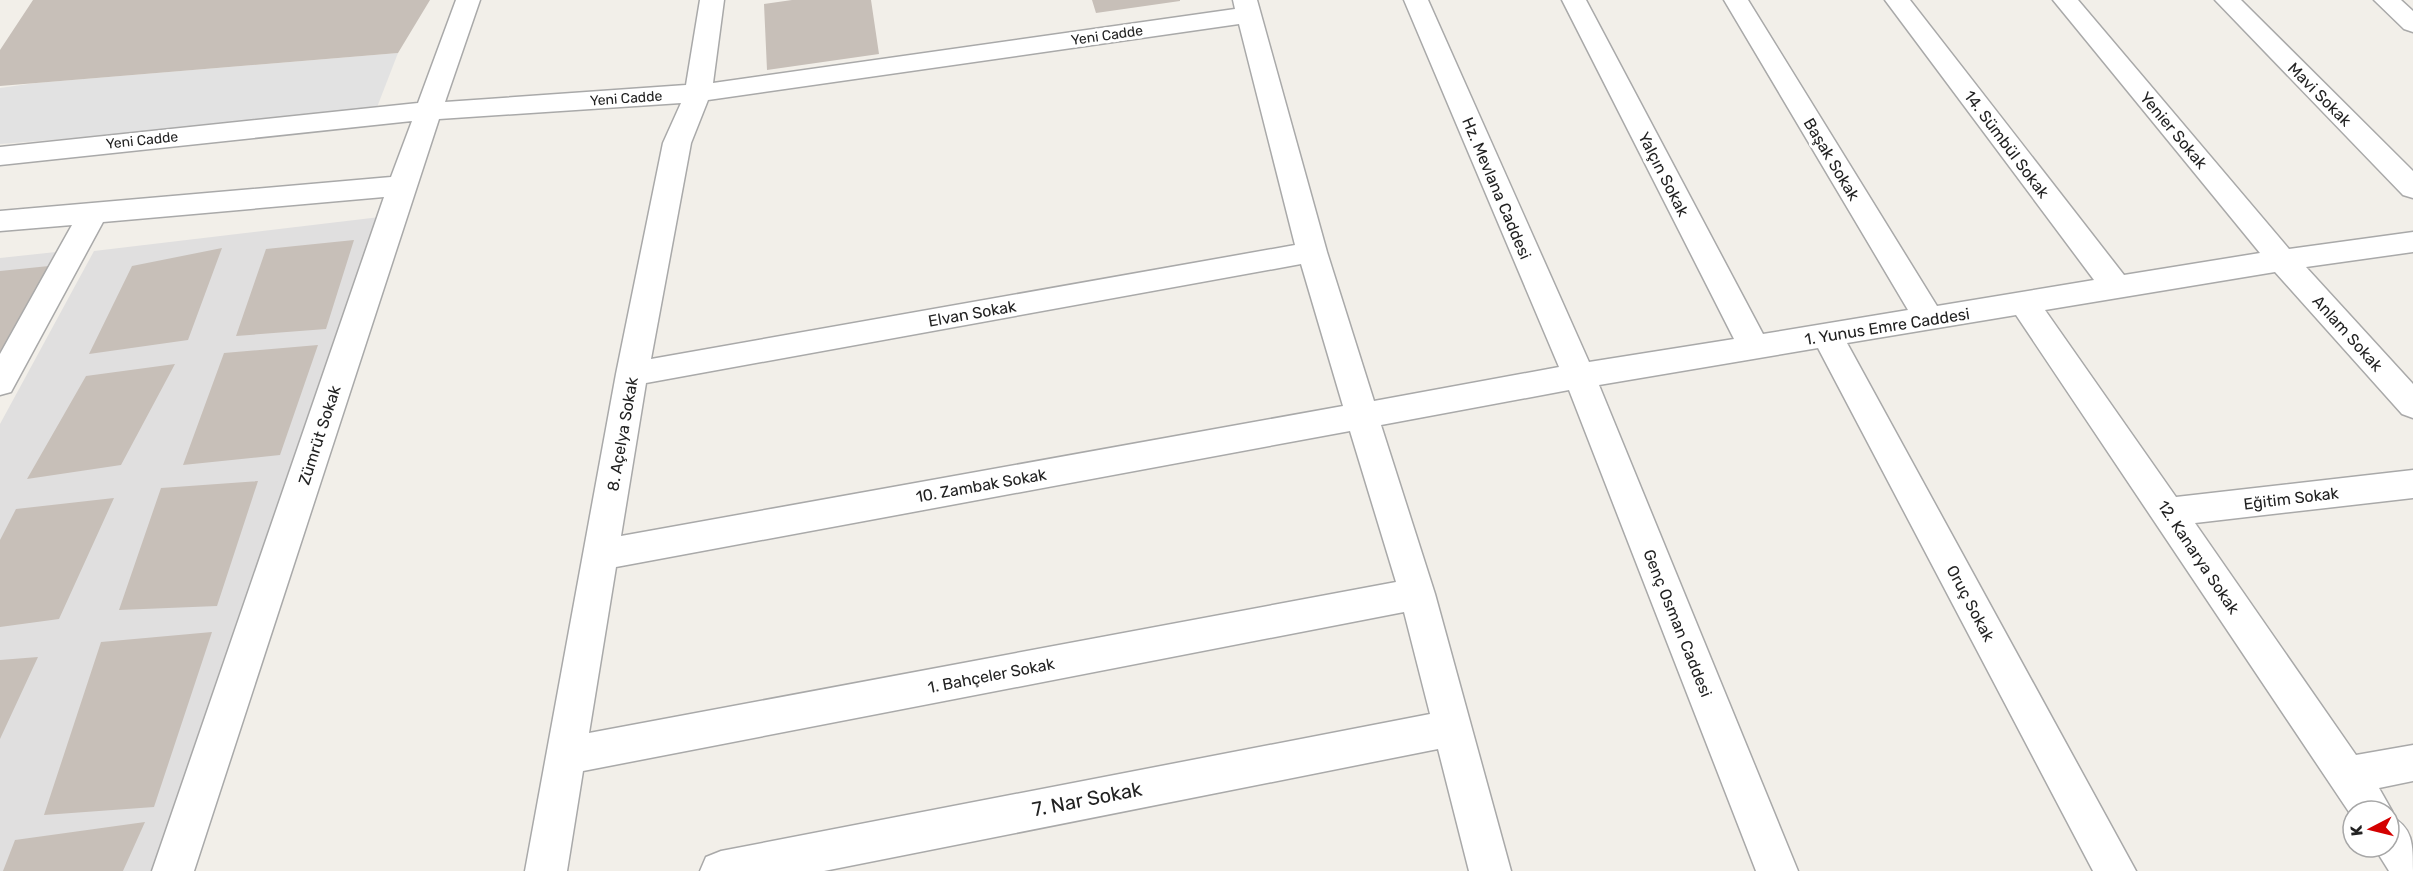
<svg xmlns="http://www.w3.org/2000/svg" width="2413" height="871" viewBox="0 0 2413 871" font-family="Rubik,sans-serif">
<rect width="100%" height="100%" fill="#f2efe9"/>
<!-- residential -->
<path fill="#e0dfdf" d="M380,217L154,871H0V424L94,251Z
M56,252L0,354V258Z"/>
<!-- parking -->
<path fill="#e2e2e2" d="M398,53L374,115L0,144V88L36,83Z"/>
<!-- building -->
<path fill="#c7bfb8" d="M33,0H430L398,53L0,86V50Z
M792,0H871L879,54L767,70L764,4Z
M1092,0H1180V1L1096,13Z
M354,240L326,329L236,336L266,249Z
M222,248L188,340L89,354L132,266Z
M49,266L0,362V271Z
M318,345L280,455L183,465L224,353Z
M175,364L121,465L27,479L86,376Z
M258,481L217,606L119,610L161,488Z
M114,498L59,619L0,627V540L16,509Z
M212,632L154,807L44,815L101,642Z
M38,657L0,739V660Z
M145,822L123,871H3L15,840Z"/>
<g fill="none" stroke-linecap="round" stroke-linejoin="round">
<defs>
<path id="minor" d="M456,0H480L445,102L686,85L700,0H724L713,83L1235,9L1233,0H1257L1327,252L1374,401L1559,367L1404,0H1428L1589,362L1734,339L1562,0H1586L1763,334L1908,310L1724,0H1748L1937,306L2094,280L1885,0H1910L2124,275L2260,253L2053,0H2078L2289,249L2413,232V252L2306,267L2413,384V418L2402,414L2275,272L2045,310L2176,497L2413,470V498L2195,523L2356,755L2413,745V781L2379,788L2392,811L2390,816C2413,827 2413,844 2413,871H2389L2374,847H2389V811H2353V818L2016,315L1847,343L2136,871H2093L1818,348L1599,385L1798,871H1756L1569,390L1381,425L1435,594L1511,871H1469L1438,749L824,871H700L706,857L721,851L1430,714L1404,612L583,771L567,871H525L616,374L663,143L681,103L439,119L194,871H152L384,197L103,222L11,392L0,395V354L72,225L0,231V211L391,177L412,121L0,165V147L418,103ZM1239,24L1295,245L651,359L691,143L708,100ZM1301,264L1343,406L621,536L646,383ZM1350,431L1396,582L589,733L616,567Z
M2215,0H2241L2413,171V198L2403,195Z
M2374,0H2401L2413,11V32L2404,29Z"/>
</defs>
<!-- minor casing -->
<use href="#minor" stroke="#a9a9a9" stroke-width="3"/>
<!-- minor -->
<use href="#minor" fill="#fff" fill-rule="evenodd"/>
</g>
<g text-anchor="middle" stroke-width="6" stroke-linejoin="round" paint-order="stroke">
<!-- far-street labels -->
<g font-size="14" fill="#222" stroke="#fff">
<text transform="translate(1107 35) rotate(-8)" y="5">Yeni Cadde</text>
<text transform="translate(626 98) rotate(-4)" y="5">Yeni Cadde</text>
<text transform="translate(142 140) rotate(-6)" y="5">Yeni Cadde</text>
</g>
<!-- street labels -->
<g font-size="16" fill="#222" stroke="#fff">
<text transform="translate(2320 94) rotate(45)" y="6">Mavi Sokak</text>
<text transform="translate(2174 130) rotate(50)" y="6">Yenier Sokak</text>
<text transform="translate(2007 144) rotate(53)" y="6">14. Sümbül Sokak</text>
<text transform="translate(1832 159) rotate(59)" y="6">Başak Sokak</text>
<text transform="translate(1664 174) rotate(63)" y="6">Yalçın Sokak</text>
<text transform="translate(1497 188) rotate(67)" y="6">Hz. Mevlana Caddesi</text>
<text transform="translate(972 313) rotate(-10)" y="6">Elvan Sokak</text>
<text transform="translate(1887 326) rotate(-9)" y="6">1. Yunus Emre Caddesi</text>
<text transform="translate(2348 333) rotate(48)" y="6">Anlam Sokak</text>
<text transform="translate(622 434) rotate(-80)" y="6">8. Açelya Sokak</text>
<text transform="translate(319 435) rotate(-72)" y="6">Zümrüt Sokak</text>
<text transform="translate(981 485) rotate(-10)" y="6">10. Zambak Sokak</text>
<text transform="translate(2291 498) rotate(-7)" y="6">Eğitim Sokak</text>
<text transform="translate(2199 557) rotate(56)" y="6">12. Kanarya Sokak</text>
<text transform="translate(1971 603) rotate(62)" y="6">Oruç Sokak</text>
<text transform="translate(1678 623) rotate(68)" y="6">Genç Osman Caddesi</text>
<text transform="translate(991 675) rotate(-11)" y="6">1. Bahçeler Sokak</text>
</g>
<!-- near-street labels -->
<g font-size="20" fill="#222" stroke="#fff">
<text transform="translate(1087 799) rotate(-11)" y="7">7. Nar Sokak</text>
</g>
</g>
<!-- north arrow -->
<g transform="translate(2371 829) rotate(263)"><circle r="28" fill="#ffffff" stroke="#a7a7a7" stroke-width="1.5"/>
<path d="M0-4.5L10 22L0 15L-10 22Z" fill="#d40000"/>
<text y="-9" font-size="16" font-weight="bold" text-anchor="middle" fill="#222222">K</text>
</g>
</svg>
